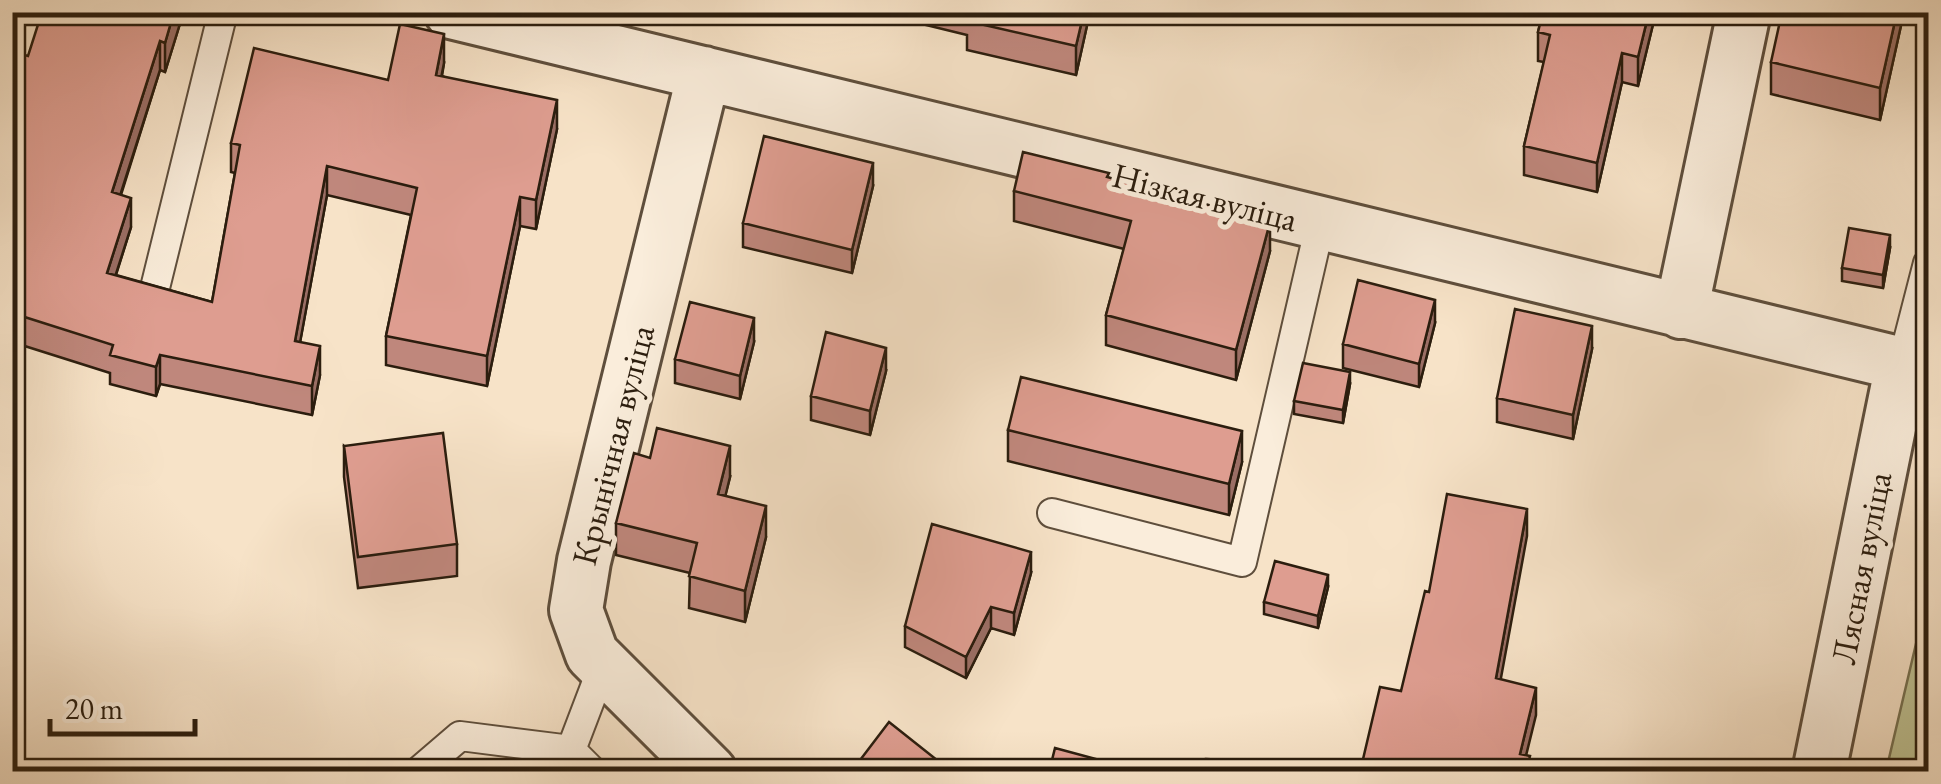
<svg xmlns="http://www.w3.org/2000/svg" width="1941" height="784" viewBox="0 0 1941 784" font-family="'EB Garamond',serif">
<rect width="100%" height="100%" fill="#f7e3c8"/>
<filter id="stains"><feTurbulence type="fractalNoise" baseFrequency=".002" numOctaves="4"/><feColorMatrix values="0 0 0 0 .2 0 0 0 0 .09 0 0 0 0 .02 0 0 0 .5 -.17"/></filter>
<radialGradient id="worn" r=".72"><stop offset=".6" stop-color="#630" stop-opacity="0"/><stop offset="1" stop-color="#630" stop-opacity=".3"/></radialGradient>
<!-- green -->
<path fill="#bfc394" stroke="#757051" stroke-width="2.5" d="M1928,593V771H1886Z"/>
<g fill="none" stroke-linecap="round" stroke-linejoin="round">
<defs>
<path id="lane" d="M153,296L223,12
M1902,364L1928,263
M1052,513L1242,562L1320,225
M571,750L603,666
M418,772L460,736L571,750L593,772"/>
<path id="street" d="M451,12L1902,364L1819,772
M704,73L584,561L576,610L592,654L710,772
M1681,312L1744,12"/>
</defs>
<!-- lane casing -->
<use href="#lane" stroke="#5e4e3c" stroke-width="32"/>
<!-- street casing -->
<use href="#street" stroke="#5e4e3c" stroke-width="58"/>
<!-- lane -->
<use href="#lane" stroke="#faeddb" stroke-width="28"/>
<!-- street -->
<use href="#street" stroke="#faeddb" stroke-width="52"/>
</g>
<!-- wall -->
<path fill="#bf877c" stroke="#2b1d0e" stroke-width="2.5" d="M182,12V17L165,72L160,70L121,195L131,227L116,275L212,302L235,173L231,172V143L388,80L444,63L442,76L557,129L536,229L520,226L487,386L386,365V336L411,215L327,195L300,342L320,375L312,415L160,384L156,396L110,384V373L12,342V80L28,56Z
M873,12H1090L1076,75L967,50V35Z
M1543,12H1656L1638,86L1622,82L1597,192L1524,175V146L1544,62L1538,61V32Z
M1904,12L1880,120L1771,94V62Z
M1109,178L1270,251L1236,380L1106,345V315L1124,249L1014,221V191Z
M873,186L852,273L743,247V223Z
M1890,248L1883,288L1842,281V268Z
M1435,323L1419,387L1343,368V344Z
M754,342L740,399L675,383V359Z
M1592,349L1573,439L1497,422V398Z
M886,371L870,435L811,420V396Z
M1350,384L1343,423L1294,414V401Z
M1008,430L1242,462L1229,515L1008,461Z
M344,446L457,544V576L358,588L344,477Z
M730,477L725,496L766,537L745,622L689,608L690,573L616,555V523Z
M1031,573L1014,635L991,628L966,678L905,647V626Z
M1328,587L1318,628L1264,614V602Z"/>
<!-- shaded-wall -->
<path fill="#9b6e65" stroke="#2b1d0e" stroke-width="2.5" d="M174,12H182V17L165,72V43Z
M1084,12H1090L1076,75V46Z
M1649,12H1656L1638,86V57Z
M1897,12H1904L1880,120V88Z
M444,34V63L436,104V75Z
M160,41V70L112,221V192Z
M1622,53V82L1597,192V163Z
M557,100V129L536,229V200Z
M873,163V186L852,273V250Z
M327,166V195L295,370V341Z
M520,197V226L487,386V356Z
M131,198V227L107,302V273Z
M1270,222V251L1236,380V350Z
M1890,235V248L1883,288V275Z
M1435,300V323L1419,387V364Z
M754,318V342L740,399V376Z
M1592,326V349L1573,439V415Z
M320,346V375L312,415V386Z
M886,348V371L870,435V411Z
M160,355V384L156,396V367Z
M1350,372V384L1343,423V410Z
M1242,431V462L1229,515V484Z
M730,446V477L718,526V494Z
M766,506V537L745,622V591Z
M1527,509V536L1496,705V678Z
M1031,552V573L1014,635V613Z
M1328,575V587L1318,628V616Z
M991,607V628L966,678V657Z
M1536,688V715L1522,772L1520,754Z"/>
<!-- building -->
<path fill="#de9d90" stroke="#2b1d0e" stroke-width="2.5" d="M42,12H174L165,43L160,41L112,192L131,198L107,273L212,302L240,145L231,143L254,48L388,80L400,24L444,34L436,75L557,100L536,200L520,197L487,356L386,336L417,188L327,166L295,341L320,346L312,386L160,355L156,367L110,355L113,345L12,313V80L21,54L28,56Z
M969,12H1084L1076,46L967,21Z
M1543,12H1649L1638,57L1622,53L1597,163L1524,146L1550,35L1538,32Z
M1782,12H1897L1880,88L1771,62Z
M764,136L873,163L852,250L743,223Z
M1023,152L1109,173L1107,177L1270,222L1236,350L1106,315L1131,221L1014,191Z
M1849,228L1890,235L1883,275L1842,268Z
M1358,280L1435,300L1419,364L1343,344Z
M690,302L754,318L740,376L675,359Z
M1515,309L1592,326L1573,415L1497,398Z
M826,332L886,348L870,411L811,396Z
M1303,363L1350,372L1343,410L1294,401Z
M1021,377L1242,431L1229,484L1008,430Z
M657,428L730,446L718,494L766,506L745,591L689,576L697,543L616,523L634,453L650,458Z
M443,433L457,544L358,557L344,446Z
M1447,494L1527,509L1496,678L1536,688L1520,754L1530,756L1526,772H1360L1380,687L1401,691L1425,591L1429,592Z
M932,524L1031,552L1014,613L991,607L966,657L905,626Z
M1275,561L1328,575L1318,616L1264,602Z
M889,722L952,772H851Z
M1055,748L1144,772H1049Z
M1206,759L1330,766V772H1206Z"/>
<g text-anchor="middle" stroke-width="10" stroke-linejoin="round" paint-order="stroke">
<!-- street labels -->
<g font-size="35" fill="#2b1d0e" stroke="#faeddb">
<text transform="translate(1205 197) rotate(14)" y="12">Нізкая вуліца</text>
<text transform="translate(613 445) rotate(-76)" y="12">Крынічная вуліца</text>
<text transform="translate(1861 568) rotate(-79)" y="12">Лясная вуліца</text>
</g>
</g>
<!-- margin -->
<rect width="1941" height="784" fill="none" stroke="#f7e3c8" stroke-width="50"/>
<rect x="15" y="15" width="1911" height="754" fill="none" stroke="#2b1d0e" stroke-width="5"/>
<rect x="25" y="25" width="1891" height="734" fill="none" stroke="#2b1d0e" stroke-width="2.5"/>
<!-- scale -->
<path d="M50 719v15h145v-15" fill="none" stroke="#2b1d0e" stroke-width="5"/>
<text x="65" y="719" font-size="30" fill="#2b1d0e" stroke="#faeddb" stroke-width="8" paint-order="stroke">20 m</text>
<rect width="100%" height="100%" filter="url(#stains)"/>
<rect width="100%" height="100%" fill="url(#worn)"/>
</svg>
